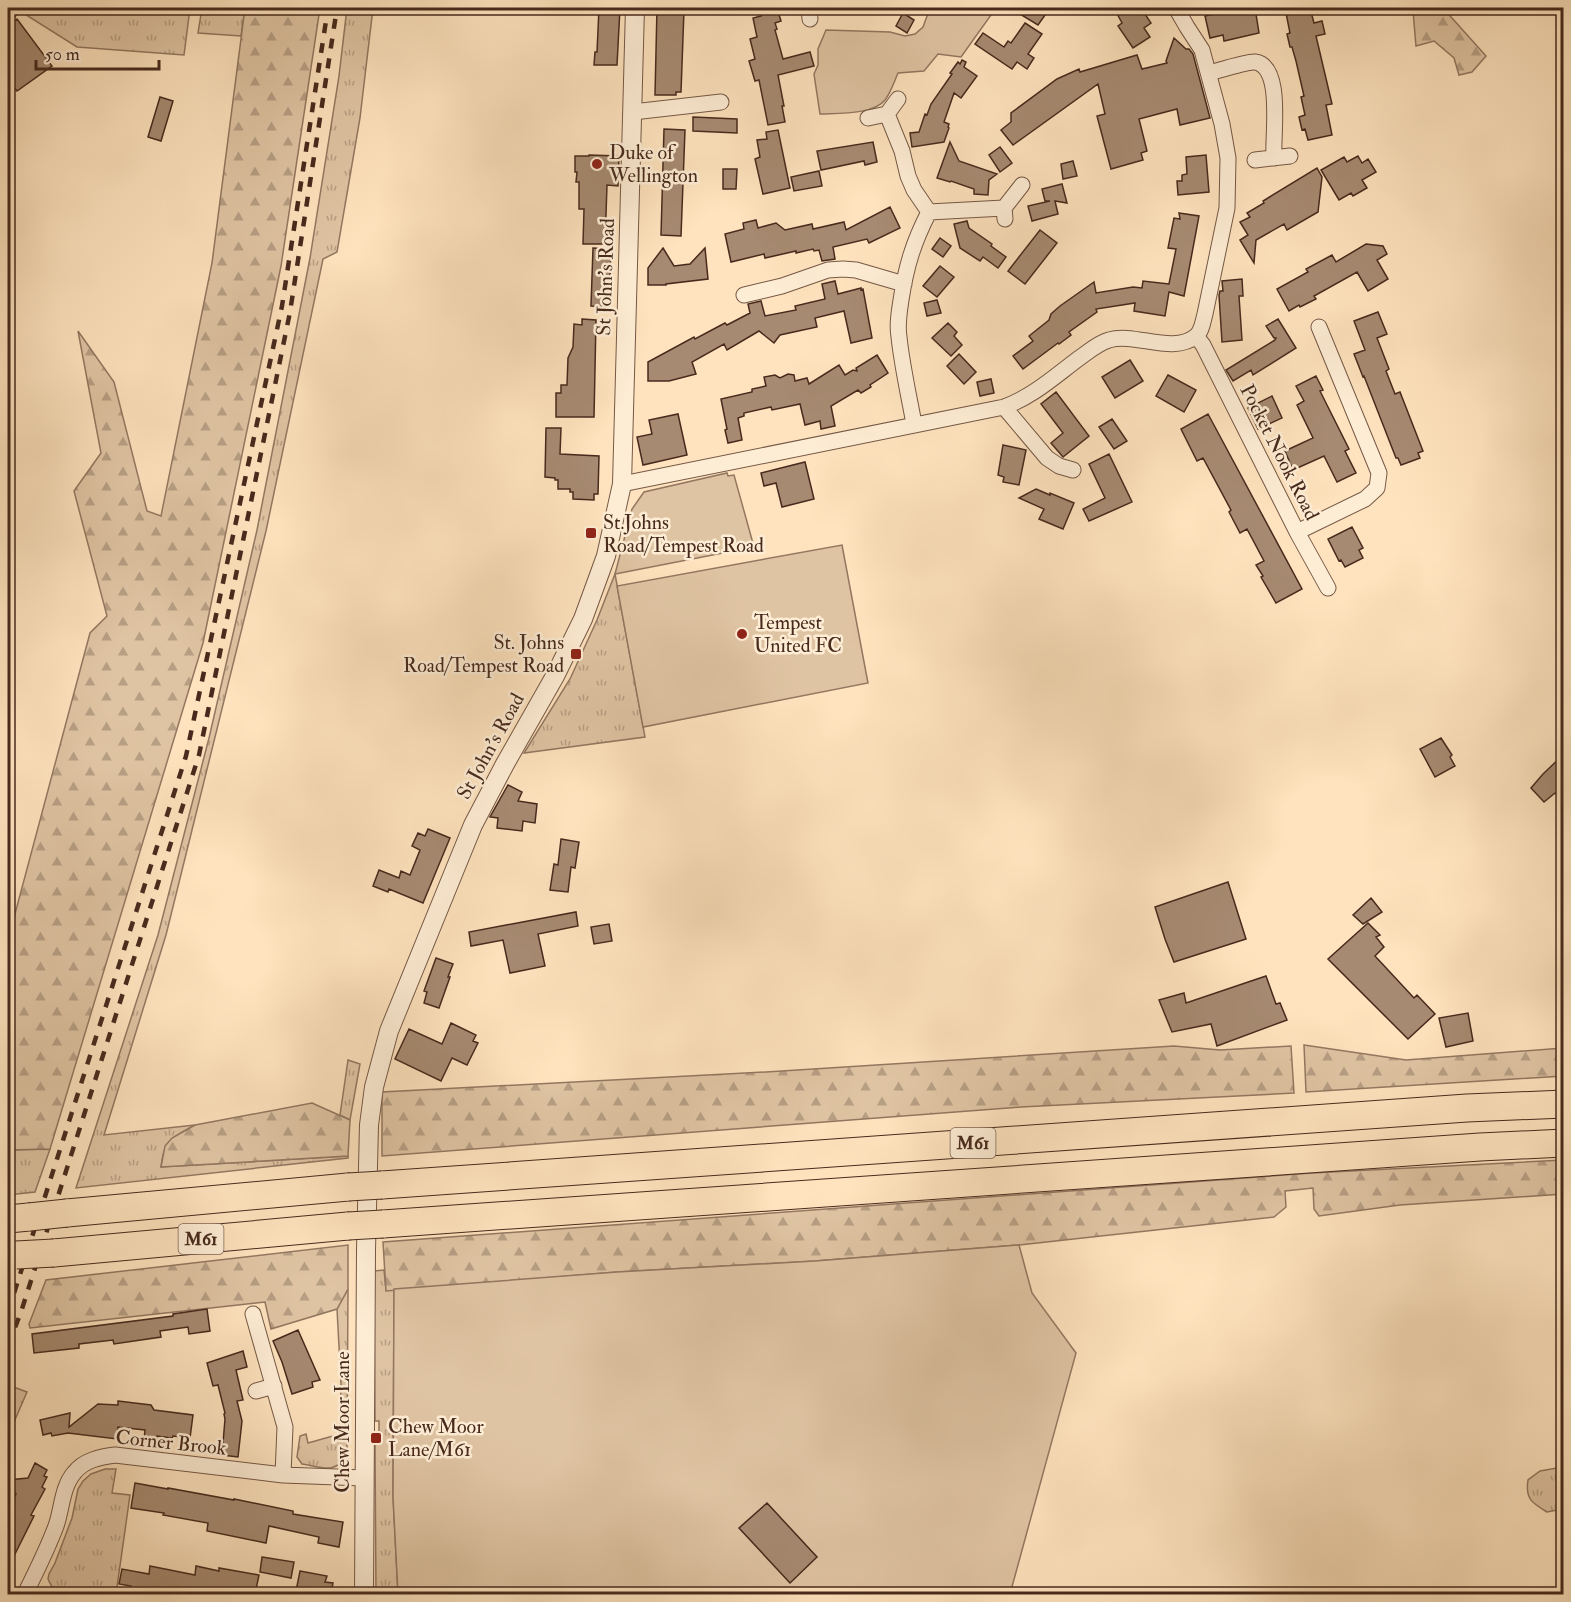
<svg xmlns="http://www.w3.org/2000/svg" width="1571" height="1602" viewBox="0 0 1571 1602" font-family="'IM FELL Double Pica',serif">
<defs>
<pattern id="grass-tufts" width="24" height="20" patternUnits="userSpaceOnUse" patternTransform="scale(1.5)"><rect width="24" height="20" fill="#dfc4a3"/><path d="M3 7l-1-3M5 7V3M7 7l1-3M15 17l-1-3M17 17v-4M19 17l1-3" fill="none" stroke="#b79f84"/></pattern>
<pattern id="forest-firs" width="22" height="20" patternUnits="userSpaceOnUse" patternTransform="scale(1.5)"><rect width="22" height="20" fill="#dfc4a3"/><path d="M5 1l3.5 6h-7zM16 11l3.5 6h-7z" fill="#b79f84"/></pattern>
</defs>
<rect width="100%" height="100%" fill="#fee3be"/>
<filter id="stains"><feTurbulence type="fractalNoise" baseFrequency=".00333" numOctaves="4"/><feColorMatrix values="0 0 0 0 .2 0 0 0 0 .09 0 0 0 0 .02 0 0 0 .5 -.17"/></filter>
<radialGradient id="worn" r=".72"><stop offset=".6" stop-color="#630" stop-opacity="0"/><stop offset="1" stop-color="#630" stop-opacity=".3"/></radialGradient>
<!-- grass -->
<path fill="url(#grass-tufts)" stroke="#937760" stroke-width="1.5" d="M30,8H190L184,55L77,47L23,13Z
M202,8H245L241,36L198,33Z
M347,8H373L360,118L337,252L323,259L266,531L166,935L104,1135L195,1125C172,1138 164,1139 161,1167L348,1156V1158L76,1188L158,935L209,738L257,530L310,258L339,76Z
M615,574L645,737L524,753L570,679L597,620Z
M348,1060L360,1064L350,1120L340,1115Z
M50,1149L35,1192L8,1195V1150Z
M384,1270L386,1290L394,1289L393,1496L398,1594H376L375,1443H379V1421H375L374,1271Z
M348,1289L347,1455C335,1475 322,1467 302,1464L297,1457L300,1436L306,1434L308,1443L340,1434L341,1384L337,1309Z
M8,1385L27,1392L8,1436Z
M1557,1468L1563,1470V1509L1547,1512C1532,1503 1525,1499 1528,1480L1540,1471Z
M105,1469H116L112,1493L130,1495L116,1594H81L52,1587L48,1579L49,1574L55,1563L72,1518L78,1489L83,1481L91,1474Z"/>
<!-- forest -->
<path fill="url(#forest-firs)" stroke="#937760" stroke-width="1.5" d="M245,8H320L281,266L203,643L50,1149L8,1150V940L90,633L107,616L74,491L101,453L78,331L114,382L147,511L161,516L212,263Z
M1402,8H1443L1486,56L1472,72L1459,75L1454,58L1434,41L1416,46L1413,11Z
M1304,1045L1406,1060L1563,1048V1076L1306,1092Z
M1174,1046L1220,1050L1291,1046L1294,1093L1021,1107L382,1156V1092L766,1072Z
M312,1103L350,1120L348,1156L161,1167L165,1146L172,1138L195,1125Z
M1563,1160V1194L1400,1205L1319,1216L1314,1209L1313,1188L1285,1191L1286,1207L1274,1217L1019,1245L815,1261L617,1272L386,1291L383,1242L1312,1173Z
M348,1245V1289L337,1309L271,1329L265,1302L30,1328L29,1324L46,1280Z"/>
<!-- green -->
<path fill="#dfc4a3" stroke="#937760" stroke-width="1.5" d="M930,8H996L961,57L938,54L924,71L898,73C894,82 891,92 885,100C873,115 838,113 820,114L814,74L818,65V49L826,30L890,32L905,36L915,34L923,27Z
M727,473L728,476L734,475L754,547L615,574L632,509L644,492Z
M842,545L868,683L643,727L617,586Z
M1019,1245L1032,1293L1076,1353L1010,1594H398L393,1497L394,1289L617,1272L815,1261Z"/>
<!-- building -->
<path fill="#a68a71" stroke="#472a1d" stroke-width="1.5" d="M599,8H620L617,65H594L595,52H597Z
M657,8H679V10H684L681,92H676V95H655Z
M758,8H777L781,21L775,23L777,29L775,30L783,59L810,52L814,66L778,75L784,106H782L785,122L768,125L759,80L755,81L749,61L755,59L750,39L757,37L753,18L761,16Z
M1010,8H1050L1038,25Z
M1114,8H1141L1151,23L1144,28L1150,37L1133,48L1118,26L1122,23Z
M1240,8H1255L1259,33L1224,41L1223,35L1210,38L1205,16Z
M1285,8H1310L1314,23L1322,21L1325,34L1316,36L1332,104L1326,105L1332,135L1308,140L1305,129L1302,130L1299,117L1305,115L1301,97L1304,96L1296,61L1292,47H1290L1287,34L1290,33Z
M903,13L914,20L907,33L896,26Z
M17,19L52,66L17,91L8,80V26Z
M1025,23L1042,34L1028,54L1034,58L1027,69L1017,62L1012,69L975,44L983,33L1004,47L1008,41L1011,43Z
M1174,38L1186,49H1189L1193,54L1210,118L1180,125L1177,109L1139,119L1147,151L1141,153L1143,160L1111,169L1097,116L1105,114L1098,84L1013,145L1001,130L1011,122V113L1057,79L1079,69L1080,72L1137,55L1142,69L1167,63L1166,61Z
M962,60L966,62L964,67L977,76L961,98L954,93L944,122L949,124L948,127L949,128L944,142L912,147L910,133L919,132L925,114L927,115L931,104L952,74L950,73L958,62L960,64Z
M160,97L173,101L161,141L148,137Z
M693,117L737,119V133L693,131Z
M664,129L685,130L681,236L661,235Z
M778,130L790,188L763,194L755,159L760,157L757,140L767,139L766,132Z
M873,142L877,162L865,165L864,161L821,170L817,151Z
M950,142L959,161L997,174L989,180L988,195L974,194V189L951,181L950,182L937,178Z
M1000,147L1012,163L1000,172L989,155Z
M589,155L619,156L618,186L607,185L605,244H583L584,209H579V182H576L577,172H575V156H589Z
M1206,155L1209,192L1178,195L1177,181H1182V175L1187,174L1186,157Z
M1358,156L1362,163L1368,159L1376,172L1362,180L1367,188L1353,196L1351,193L1339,200L1321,170L1344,157L1347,162Z
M1073,161L1077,176L1063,179L1061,164Z
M1317,168L1322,177L1318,212L1287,230L1284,224L1256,240L1254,263L1240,240L1248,235L1240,222L1250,217L1247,213L1264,203L1263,201Z
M723,169H737L736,189H723Z
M819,171L822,186L794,191L791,177Z
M1062,184L1067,203L1055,201L1058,214L1032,221L1028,206L1050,201H1045L1042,189Z
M890,207L900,228L869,243L867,239L833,247L835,259L822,261L819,250L814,251L813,249L796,253V251L765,258L764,254L731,262L725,234L744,229L743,223L756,220L758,228L776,223L785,230L812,224L813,229L844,222L846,230Z
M1179,213L1199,216L1184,296L1169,292L1165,316L1134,311L1135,303L1096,309L1097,312L1069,332L1071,335L1059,344L1058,343L1023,369L1013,356L1033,341L1029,336L1049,320L1051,314L1060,306L1094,282L1096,293L1133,287L1142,288L1143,281L1169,284L1176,249L1168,248L1174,218L1180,219Z
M967,221L969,228L992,244L991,246L1006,257L998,268L983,257L980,261L960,248L954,224Z
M1040,230L1057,243L1025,284L1008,271Z
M940,238L951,246L943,257L932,249Z
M1366,244L1383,246L1387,254L1377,260L1388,279L1368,291L1357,272L1314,296L1316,299L1300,307L1299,305L1289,311L1277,289L1308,272L1306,269L1332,255L1336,262Z
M593,248L611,249L609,307L591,306Z
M663,248L674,266L690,264L705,248L708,279L666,284V285H648V268Z
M940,266L954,277L937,297L923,286Z
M1242,279L1243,296H1239L1242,340L1222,342L1219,295L1220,291H1223L1222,281Z
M835,281L838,294L861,288V290L863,289L872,338L851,343L844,311L815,318L817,327L780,335L774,343L759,331L727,350L724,344L692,362L696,374L669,381H648V362L694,337L695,339L725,323L727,325L750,313L748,304L761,301L765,316L796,310L795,306L825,299L822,284Z
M937,300L941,313L927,316L924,303Z
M1378,312L1387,334L1377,338L1389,369L1386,371L1395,394L1400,392L1423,451L1418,453L1420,458L1401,465L1398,458H1396L1364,376L1363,377L1354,354L1365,350L1354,321Z
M582,319L596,320L594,417H556V393H561V385H567L568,358L573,347L574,324L582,325Z
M1278,319L1296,348L1253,375L1251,370L1233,381L1226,370L1275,340L1276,338H1274L1266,326Z
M948,323L957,332L954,336L962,345L951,356L932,338Z
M959,354L976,372L964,384L947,366Z
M877,355L888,373L870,385L871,387L861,393L858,390L831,406L835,426L821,429L820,421L805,425L800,404L772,410L771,407L744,413V416L738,418L742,440L728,443L725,430L727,429L721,399L752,392V389L766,386L764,377L775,375L780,378L788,374L794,375L795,381L807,378L809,384L839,365L845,375L853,370L857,371L856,368Z
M1130,360L1143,381L1115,398L1102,377Z
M1168,375L1196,390L1184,412L1156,396Z
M1316,376L1323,390L1320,391L1349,449L1345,451L1356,473L1337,482L1324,456L1293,470L1285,451L1313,438L1297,405L1304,401L1296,386Z
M991,379L994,393L980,396L977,382Z
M1056,392L1089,436L1063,457L1051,443L1063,433L1041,404Z
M1272,396L1282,418L1258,429L1248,408Z
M678,414L687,455L643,465L637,437L652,434L649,420Z
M1208,414L1302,589L1276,603L1261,577L1263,576L1256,565L1264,561L1247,529L1240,533L1229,512L1231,510L1203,458L1197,461L1181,429Z
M1112,419L1127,441L1114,449L1099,427Z
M546,428H561L560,454L599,456L598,494H594V500L573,499V492H570V489H558V480H555V478L545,477Z
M1003,445L1026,450L1019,485L1003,482L1004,477L998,475Z
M1109,454L1132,502L1089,521L1083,509L1105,498L1089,464Z
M805,462L814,499L782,507L776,483L764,486L761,473Z
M1036,489L1050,495V493L1074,503L1063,529L1039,519L1044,509L1019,498Z
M1352,527L1363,548L1359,550L1363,558L1345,567L1341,560L1339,561L1328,539Z
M1441,738L1452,755L1450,757L1455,766L1435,777L1420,749Z
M1563,755V801L1555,793L1544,802L1531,788L1543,774Z
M508,785L522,792L518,801L537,804L535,823L523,821L522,831L497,828L498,818L490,817Z
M428,829L450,838L423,903L389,889L388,892L373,886L379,870L399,878L401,871L410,875L420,850L412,846L418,833L425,836Z
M561,839L579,842L575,868L571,867L568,892L550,890L554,864L558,865Z
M1228,882L1246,939L1174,962L1165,939L1155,907Z
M1371,898L1382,912L1363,924L1353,915Z
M576,912L578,926L538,934L545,966L510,973L503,940L471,946L469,932Z
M1368,923L1380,935L1376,937L1384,947L1375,956L1414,998L1417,995L1435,1014L1408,1039L1328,959Z
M609,924L612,941L594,944L591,927Z
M436,958L453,964L448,977H450L439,1008L424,1003L427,992L424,991Z
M1266,976L1276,1004L1280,1003L1287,1020L1217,1046L1211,1024L1172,1032L1159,1000L1184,993L1186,1003Z
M1468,1013L1473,1041L1446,1047L1439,1018Z
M451,1023L476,1035L473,1041L478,1043L467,1065L452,1058L441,1081L395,1059L409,1029L442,1044Z
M207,1309L210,1331L189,1334L188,1327L160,1331L161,1337L114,1344L113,1340L79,1344V1348L34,1353L32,1334L173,1316V1314Z
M298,1330L320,1380L312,1382L313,1387L292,1394L282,1362L273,1341Z
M243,1351L247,1367L236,1370L243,1400L237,1401L242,1421L238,1457L222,1455L225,1419L224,1414L225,1413L218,1385L213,1386L207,1363Z
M118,1401L151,1405L154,1410L193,1415L190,1438L173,1436L172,1438L157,1436L156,1442L144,1440L145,1430L118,1427L117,1439L68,1433L52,1436L51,1433L43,1435L40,1420L70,1413L69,1427L98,1404L118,1405Z
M35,1463L47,1470L44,1476L47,1477L42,1487L45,1489L31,1515L34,1516L8,1568V1510L16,1494L8,1480L28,1478Z
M135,1483L168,1489V1488L234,1500V1499L293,1511V1514L343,1522L339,1547L318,1543L319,1537L269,1526L266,1543L207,1531L208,1523L163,1515L164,1513L131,1508Z
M767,1503L817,1557L790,1583L739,1528Z
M262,1557L294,1562L291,1578L260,1572Z
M150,1566L195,1575L196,1566L219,1571V1568L259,1575L255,1594H129L131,1586L119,1584L122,1569L149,1574Z
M300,1571L327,1576L325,1582L333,1583L331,1594H316L296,1591Z"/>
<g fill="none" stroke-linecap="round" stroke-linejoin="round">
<defs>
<path id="minor" d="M809,8L810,19
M8,12L13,8
M1209,73C1217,71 1248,61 1255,62C1284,66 1272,137 1274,158
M633,112L721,102
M887,114L902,151L908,176L914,190L929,212C913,243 906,267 901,300C899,313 897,325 899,337C902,366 909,396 914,424
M868,118L887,114L898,99
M1255,160L1290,156
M929,212L1004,208
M1005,219L1004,208L1022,185
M744,295L782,286L828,270L843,269L856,270L904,284
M1196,336L1203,345L1297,532L1328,588
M1004,407L1047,458L1059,466L1073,470
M622,484L1004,407C1032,397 1054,377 1078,359C1088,352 1098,343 1109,340C1135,332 1173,355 1196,336C1202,331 1203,321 1205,314L1227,208L1228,158L1222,124L1202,50L1187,27L1176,8
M1297,532L1365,499L1377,488L1379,473L1319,327
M253,1314L285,1427L283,1475
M256,1391L274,1386
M25,1594C36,1572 47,1550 56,1526C62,1509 62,1487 74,1473C84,1460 100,1457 115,1455L283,1475L364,1478"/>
<path id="tertiary" d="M364,1594L366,1250L369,1125L374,1087L389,1031L473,825L505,764L555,676L583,619L606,556L622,484L635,8"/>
<path id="motorway" d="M382,1185L1467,1108L1564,1104
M67,1213L348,1187
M8,1219L29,1217
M383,1224L1480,1147L1564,1143
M54,1253L348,1226"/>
</defs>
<!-- minor casing -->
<use href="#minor" stroke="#755845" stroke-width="17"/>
<!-- tertiary casing -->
<use href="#tertiary" stroke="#755845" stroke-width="20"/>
<!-- motorway casing -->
<use href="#motorway" stroke="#472a1d" stroke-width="29"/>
<!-- minor -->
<use href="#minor" stroke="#feedd5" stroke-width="15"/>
<!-- tertiary -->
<use href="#tertiary" stroke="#feedd5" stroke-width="18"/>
<!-- motorway -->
<use href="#motorway" stroke="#fee3be" stroke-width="27"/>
<!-- rail -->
<path stroke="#472a1d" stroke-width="4.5" stroke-dasharray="10 10" stroke-linecap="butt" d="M8,1312L186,756L282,306L328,8
M8,1346L21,1312L199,755L290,312L337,8"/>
<defs>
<path id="motorway-bridge" d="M348,1187L382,1185
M29,1217L67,1213
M348,1226L383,1224
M16,1255L54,1253"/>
</defs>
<!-- motorway-bridge casing -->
<use href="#motorway-bridge" stroke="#472a1d" stroke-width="29" stroke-linecap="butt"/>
<!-- motorway-bridge -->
<use href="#motorway-bridge" stroke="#fee3be" stroke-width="27"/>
</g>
<!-- markers -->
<g fill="#8f2418" stroke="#feedd5" stroke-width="2">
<circle cx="597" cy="164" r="6"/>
<rect x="585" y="527" width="12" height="12" rx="3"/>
<circle cx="742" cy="634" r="6"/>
<rect x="570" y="648" width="12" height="12" rx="3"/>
<rect x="370" y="1432" width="12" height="12" rx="3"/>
</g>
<g text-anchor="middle" stroke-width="5" stroke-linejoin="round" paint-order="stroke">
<!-- shield labels -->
<g fill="#feedd5" stroke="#7e6454" stroke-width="1.5">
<rect x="950.5" y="1128" width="45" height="30" rx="4.5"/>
<rect x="178.5" y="1224" width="45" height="30" rx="4.5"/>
</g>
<g font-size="18" font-weight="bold" fill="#472a1d">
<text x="973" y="1149">M61</text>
<text x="201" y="1245">M61</text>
</g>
<!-- poi labels -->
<g font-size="20" fill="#472a1d" stroke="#feedd5" text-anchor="start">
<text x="609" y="159">Duke of<tspan x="609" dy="23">Wellington</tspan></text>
<text x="603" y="529">St.Johns<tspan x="603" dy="23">Road/Tempest Road</tspan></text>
<text x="754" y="629">Tempest<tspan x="754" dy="23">United FC</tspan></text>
<text x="564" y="649" text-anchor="end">St. Johns<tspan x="564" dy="23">Road/Tempest Road</tspan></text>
<text x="388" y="1433">Chew Moor<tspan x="388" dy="23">Lane/M61</tspan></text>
</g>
<!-- street labels -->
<g font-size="20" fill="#472a1d" stroke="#feedd5">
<text transform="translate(605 277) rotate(-88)" y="7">St John's Road</text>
<text transform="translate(1280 452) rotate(63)" y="7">Pocket Nook Road</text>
<text transform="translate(490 746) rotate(-61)" y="7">St John's Road</text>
<text transform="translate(342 1422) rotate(-90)" y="7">Chew Moor Lane</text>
<text transform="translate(171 1442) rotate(6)" y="7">Corner Brook</text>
</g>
</g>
<!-- margin -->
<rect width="1571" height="1602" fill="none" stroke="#fee3be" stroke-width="30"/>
<rect x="9" y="9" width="1553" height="1584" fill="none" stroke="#472a1d" stroke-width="3"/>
<rect x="15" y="15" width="1541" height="1572" fill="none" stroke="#472a1d" stroke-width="1.5"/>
<!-- scale -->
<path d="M36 60v9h123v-9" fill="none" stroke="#472a1d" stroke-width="3"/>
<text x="45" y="60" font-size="18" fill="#472a1d" stroke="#feedd5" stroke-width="4.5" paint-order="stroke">50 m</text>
<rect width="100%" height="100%" filter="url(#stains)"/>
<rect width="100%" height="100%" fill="url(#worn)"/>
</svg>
